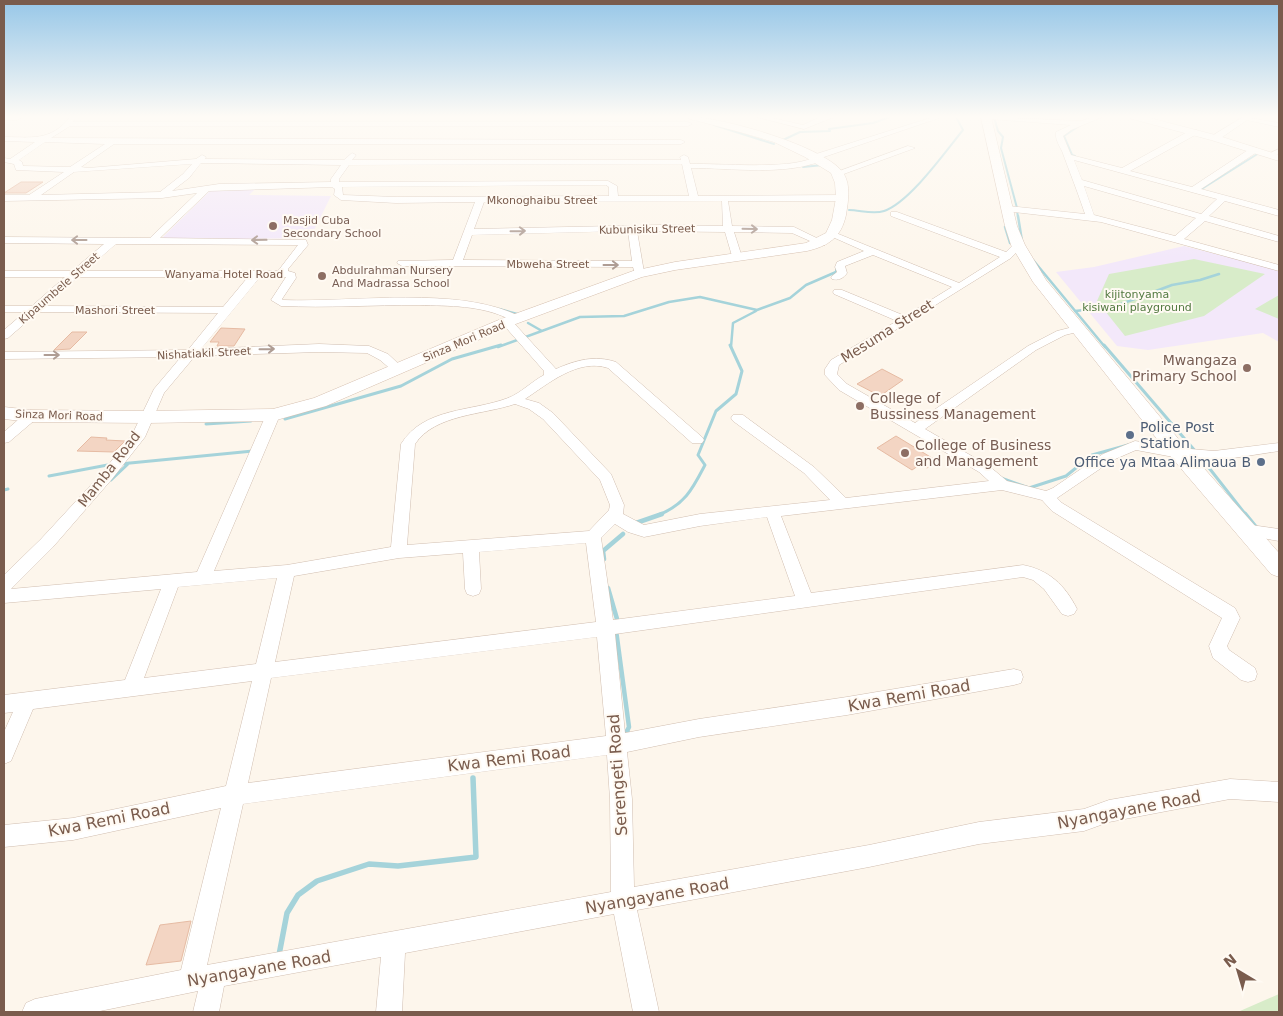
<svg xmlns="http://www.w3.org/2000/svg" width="1283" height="1016" viewBox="0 0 1283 1016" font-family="'DejaVu Sans',sans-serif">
<rect width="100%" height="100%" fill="#fdf6ec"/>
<!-- education -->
<path fill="#f3e8fa" d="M214,187L256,188L249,195L331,196L310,238L177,240L162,238Z
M1184,246L1279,270V342L1263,333L1148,350L1117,346L1056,272L1094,267Z"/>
<!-- green -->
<path fill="#d8ecc9" d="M1194,259L1265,274L1204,316L1125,336L1097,301L1109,274Z
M1279,295V319L1255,309Z
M1279,994V1012H1240V1011Z"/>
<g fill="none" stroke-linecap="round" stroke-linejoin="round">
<!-- stream-far4 -->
<path stroke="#a5d3da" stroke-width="2" d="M697,117L706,119
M994,117L998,131L1003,137L1001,148L1017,208
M714,125L774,144
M780,139L783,140L800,132L830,131L829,129L873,123L890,117
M1075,156L1072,155L1064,136L1079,126
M803,167L823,165
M1200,190L1259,153
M849,210C860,210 873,215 884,211C910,202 945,152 963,130L956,117
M1017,211L1018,217"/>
<!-- stream-far3 -->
<path stroke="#a5d3da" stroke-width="2.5" d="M1018,216L1022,241
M1005,227L1010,243
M1033,260L1105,347
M499,309L517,314
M1075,311L1113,307L1172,285L1200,280L1219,274
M528,323L542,331
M498,347L580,317L624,316L669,302L700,297L757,310L790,298L806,285L836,272L837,267
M731,347L733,323L756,311"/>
<!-- stream-far2 -->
<path stroke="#a5d3da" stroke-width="3" d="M1104,345L1196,452
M285,419L401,386L452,359L501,345
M206,424L251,421
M1140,443L1163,442
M120,464L253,451
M1206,464L1246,515
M49,476L113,464
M1001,478L1029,488L1066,476L1092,455L1128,445
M111,480L129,463
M4,490L8,489
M658,515C685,505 693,488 705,465L698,455L716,411L736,394L742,371L730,345"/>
<!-- stream-far1 -->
<path stroke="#a5d3da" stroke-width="4.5" d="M1245,514L1258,530
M636,523L662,514
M604,559L603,551L623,534
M608,588L617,619
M616,630L629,727L626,733"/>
<!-- stream -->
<path stroke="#a5d3da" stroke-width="5.5" d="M623,734L627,732
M279,955L287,913L298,895L317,881L369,864L398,866L476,857L473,778"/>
</g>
<!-- building -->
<path fill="#f3d5c3" stroke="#e6bba3" d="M21,182H43L26,193H4Z
M221,328L245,329L234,346H217L219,342H210Z
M72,332H87L70,349L54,350Z
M882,369L903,380L880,396L857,384Z
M896,436L937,461L927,468L921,464L912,470L877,448Z
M91,437L107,438L106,440L125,441L114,452L77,451Z
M191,921L181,961L146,965L160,925Z"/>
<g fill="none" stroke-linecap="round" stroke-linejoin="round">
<defs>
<path id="street" d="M70,117H76L73,122H688L692,124L688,126H70L51,138L681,140L685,142L681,144H114L81,167L88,168L196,159L202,155L206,157L205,159L344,160L352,153L356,155L352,160H681L680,157L684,155L688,157L690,164C722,163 785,170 813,158V155L933,117H942L821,158V161C784,176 731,168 691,168L698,196L843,195L847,198L843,201H728L732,226L794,227L827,243L825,245H819L792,233L734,232L741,254L745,257L740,260L732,256L725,232L637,231L644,272L639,275L635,274L633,267L402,266L397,263L398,261L453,260L475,202L396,203L341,200L334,195L335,189L332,187L209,191L160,238L306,240L308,245L288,269V271L295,273L296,278L282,299L283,300C354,303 459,285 521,317L523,319L521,321H512L556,369C576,360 595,355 616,362L702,437L704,440L702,443H692L608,368C578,358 548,384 525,399L539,403L553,413L611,474L624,505L623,514L644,525L700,514L830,500L804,473L733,421L731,418L733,415H743L814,467L846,498L989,481L979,472L839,390L825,375V369L831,360L897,321L834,294L833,292L834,290H842L905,316L952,287L873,255L845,266L847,273C844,278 838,281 832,279L831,277L837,272L835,267L837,262L864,251L828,235L830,233H836L959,283L1000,257L891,216V212H897L1006,252L1015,243H1021L1023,245L1011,258L839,365L837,374L847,384L915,423L1028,346L1057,331L1077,326L1083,329L1081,331L1065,335L1036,350L925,429L989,466L1007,481L1046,491L1053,488L1103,454L1135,441L1179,448L1214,451L1279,443V451L1214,461L1179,458L1136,450L1113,460L1057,498L1062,503L1235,608L1240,618L1227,646L1229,650L1255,668L1257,674L1255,680L1248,682L1241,680L1213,658L1209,646L1222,618L1052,511L1042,500L1002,490L781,516L811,593L1023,565C1049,570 1065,585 1077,609L1074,614L1068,616L1062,614L1044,589L1033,580L1023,577L615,634L625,733L699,719L847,697L1014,669L1021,671L1023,677L1021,683L1014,685L847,715L699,737L627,752L632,799L634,887L869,845L979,822L1084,809L1109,800L1230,779L1279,782V802L1230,799L1109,822L1084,831L979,844L869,867L637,910L659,1012H633L614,914L405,953L402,1012H376L381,957L224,986L219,1012H193L198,991L95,1012H22L26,1003L35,999L181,970L221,808L73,840L4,847V825L73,818L226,786L252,681L33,709L11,761L4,764V732L13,712L4,713V695L125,680L161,589L4,603V575L41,539L102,473L132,435L154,389L181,357L4,359V352L188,350L218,313L38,312L8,338L4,339V330L25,312H4V306H32L65,277H4V271H72L104,244L4,243V237L150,238L197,193L162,198L4,201V195H29L64,172L16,170L14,164L4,162V158L10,159L35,142L4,141V137C30,137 51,142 70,117ZM45,142L105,144L70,167L23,166L22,162L19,160ZM201,163L341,165L331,179V182L219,184L172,191L189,178ZM192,164L183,174L160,192L41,195L74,172ZM682,164L689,196H618L617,186L608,181L339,182V179L349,165ZM606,185L609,187V196L396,197L343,195L342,187ZM722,201L723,226L663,225L474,229L484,202ZM628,231L632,261L463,260L472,235ZM116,244L298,245L278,271H85ZM78,277H248L223,307L45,306ZM260,277H286L271,300L281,306C327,308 373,305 419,305C449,306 481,305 509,319L503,320L501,322L544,371V375C531,382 521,393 508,398C471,412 424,407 401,444L391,547L287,565L214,571L280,415L273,411L266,415L197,572L11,589L53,547L112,479L145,437L164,393L195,356L319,352L367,353L380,360L394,372H402L404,369L388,354L369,346L319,344L201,349ZM515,404L529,409L543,419L600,480L610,505L609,510L589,531L407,545L415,444C435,414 483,415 515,404ZM767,517L795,596L613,620L601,538L615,524L628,532L644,537L700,526ZM586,543L596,622L275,662L294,576L399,558L463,553L465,589L467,594L473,596L479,594L481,589L479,552ZM277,578L256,664L144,678L178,587ZM597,637L606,736L248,783L271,678ZM607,755L610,799L611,892L207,965L243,804Z
M757,117H768L803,125L818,118L834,117L804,129Z
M986,117L1081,121L1093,117H1102L1071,130L1063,136L1071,155L1122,168L1191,130H1197V134L1130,171L1192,187L1251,148H1257V152L1201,189L1279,210V216L1225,201L1209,216L1279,236V242L1205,221L1184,239L1279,265V271L1101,222L1005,211L1004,209L1008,206L1085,214C1078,193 1069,170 1062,151C1059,145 1055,139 1056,132L1071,125L989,119ZM1074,160L1217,199L1201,214L1082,180ZM1084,186L1196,218L1175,236L1094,215Z
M1243,117L1279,123V127L1247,120L1218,140H1212V136Z
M908,146L915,148L841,175L834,173Z
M1279,149V154L1270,157L1266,155Z
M31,412L38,416L36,419L9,442L4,443V432L26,413Z
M1244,524L1279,529V541L1239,534L1236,530L1239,526Z"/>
<path id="secondary" d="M4,117H22L17,120H4Z
M688,117C719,116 828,147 844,174C851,186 848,202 846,215C841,238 828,246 807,251L675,270L642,277L513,325L326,406L273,421L146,423L31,422L4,419V407L31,410L146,411L273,409L314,398L501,319L633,271L675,262L806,243L826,233L832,220L836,198L835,183L831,173L805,157L774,142L740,132L690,119Z
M981,117H991L1017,226L1025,245L1046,280L1186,448L1279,553V577L1271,574L1172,458L1033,282L1011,245L1005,226Z
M1130,117H1146L1219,136L1279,155V161L1211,140L1132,119Z"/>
</defs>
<!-- street casing -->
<use href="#street" stroke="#d1beb0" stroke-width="1"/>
<!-- secondary casing -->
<use href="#secondary" stroke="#d6c0b0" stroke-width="1"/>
<!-- street -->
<use href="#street" fill="#fff" fill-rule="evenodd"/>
<!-- secondary -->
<use href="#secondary" fill="#fff" fill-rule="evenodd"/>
</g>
<!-- one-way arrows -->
<defs><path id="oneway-shaft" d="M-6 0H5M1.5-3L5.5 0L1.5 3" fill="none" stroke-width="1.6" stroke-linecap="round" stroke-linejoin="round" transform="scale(1.25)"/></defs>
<g stroke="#af9d94">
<use href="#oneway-shaft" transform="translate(750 229) rotate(1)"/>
<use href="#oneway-shaft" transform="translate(518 231) rotate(-1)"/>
<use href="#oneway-shaft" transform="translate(79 240) rotate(180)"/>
<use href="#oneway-shaft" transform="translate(259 240) rotate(179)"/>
<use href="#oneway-shaft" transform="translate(611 265)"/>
<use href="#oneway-shaft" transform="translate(267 349) rotate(-1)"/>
<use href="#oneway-shaft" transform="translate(52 355)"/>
</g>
<!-- sky -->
<linearGradient id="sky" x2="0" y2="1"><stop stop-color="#97c7e8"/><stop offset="0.45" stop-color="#fefbf6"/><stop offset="1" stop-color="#fefbf6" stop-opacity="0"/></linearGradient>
<rect width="1283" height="259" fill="url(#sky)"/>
<!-- markers -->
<g fill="#8d6e63" stroke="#fffaf3" stroke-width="2">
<circle cx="273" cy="226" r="5"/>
<circle cx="322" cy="276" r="5"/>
<circle cx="1247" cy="368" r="5"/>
<circle cx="860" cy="406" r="5"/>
<circle cx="905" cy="453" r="5"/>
</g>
<g fill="#5c6f8a" stroke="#fffaf3" stroke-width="2">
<circle cx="1130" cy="435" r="5"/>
<circle cx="1261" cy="462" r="5"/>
</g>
<g text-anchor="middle" stroke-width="4" stroke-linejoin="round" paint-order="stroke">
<!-- far-street labels -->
<g font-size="11" fill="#7a5c4d" stroke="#fffaf3">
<text x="542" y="204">Mkonoghaibu Street</text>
<text transform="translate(647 229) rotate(-1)" y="4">Kubunisiku Street</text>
<text x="548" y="268">Mbweha Street</text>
<text x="224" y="278">Wanyama Hotel Road</text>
<text transform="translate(59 288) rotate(-41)" y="4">Kipaumbele Street</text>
<text x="115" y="314">Mashori Street</text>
<text transform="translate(464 341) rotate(-23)" y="4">Sinza Mori Road</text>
<text transform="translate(204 353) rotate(-3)" y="4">Nishatiakil Street</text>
<text transform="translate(59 415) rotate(2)" y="4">Sinza Mori Road</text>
</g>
<!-- far-education labels -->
<g font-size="11" fill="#785e54" stroke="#fffaf3" text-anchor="start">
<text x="283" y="224">Masjid Cuba<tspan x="283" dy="13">Secondary School</tspan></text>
<text x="332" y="274">Abdulrahman Nursery<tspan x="332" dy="13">And Madrassa School</tspan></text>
</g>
<!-- far-park labels -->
<g font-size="11" fill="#537a41" stroke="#fffaf3">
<text x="1137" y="298">kijitonyama<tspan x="1137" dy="13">kisiwani playground</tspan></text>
</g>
<!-- street labels -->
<g font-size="14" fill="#7a5c4d" stroke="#fffaf3">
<text transform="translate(887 331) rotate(-32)" y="5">Mesuma Street</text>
<text transform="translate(109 469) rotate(-52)" y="5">Mamba Road</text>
</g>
<!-- education labels -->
<g font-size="14" fill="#785e54" stroke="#fffaf3" text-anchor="start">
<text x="1237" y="365" text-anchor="end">Mwangaza<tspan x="1237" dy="16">Primary School</tspan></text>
<text x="870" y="403">College of<tspan x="870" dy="16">Bussiness Management</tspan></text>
<text x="915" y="450">College of Business<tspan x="915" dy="16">and Management</tspan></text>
</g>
<!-- service labels -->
<g font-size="14" fill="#4e5e75" stroke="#fffaf3" text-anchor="start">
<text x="1140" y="432">Police Post<tspan x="1140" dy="16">Station</tspan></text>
<text x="1251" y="467" text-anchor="end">Office ya Mtaa Alimaua B</text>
</g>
<!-- near-street labels -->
<g font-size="16" fill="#7a5c4d" stroke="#fffaf3">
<text transform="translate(909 695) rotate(-10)" y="6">Kwa Remi Road</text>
<text transform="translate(509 758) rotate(-7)" y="6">Kwa Remi Road</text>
<text transform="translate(617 775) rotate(-94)" y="6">Serengeti Road</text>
<text transform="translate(1129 809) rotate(-11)" y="6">Nyangayane Road</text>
<text transform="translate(109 819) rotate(-11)" y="6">Kwa Remi Road</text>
<text transform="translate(657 895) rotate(-10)" y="6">Nyangayane Road</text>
<text transform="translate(259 968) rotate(-10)" y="6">Nyangayane Road</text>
</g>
</g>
<!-- border -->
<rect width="1283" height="1016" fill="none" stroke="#7a5c4d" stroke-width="10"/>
<!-- north arrow -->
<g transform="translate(1238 971) rotate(322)" stroke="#fffaf3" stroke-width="4" paint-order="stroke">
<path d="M0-4L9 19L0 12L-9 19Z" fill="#7a5c4d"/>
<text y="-8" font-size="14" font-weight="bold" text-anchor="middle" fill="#7a5c4d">N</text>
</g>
</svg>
